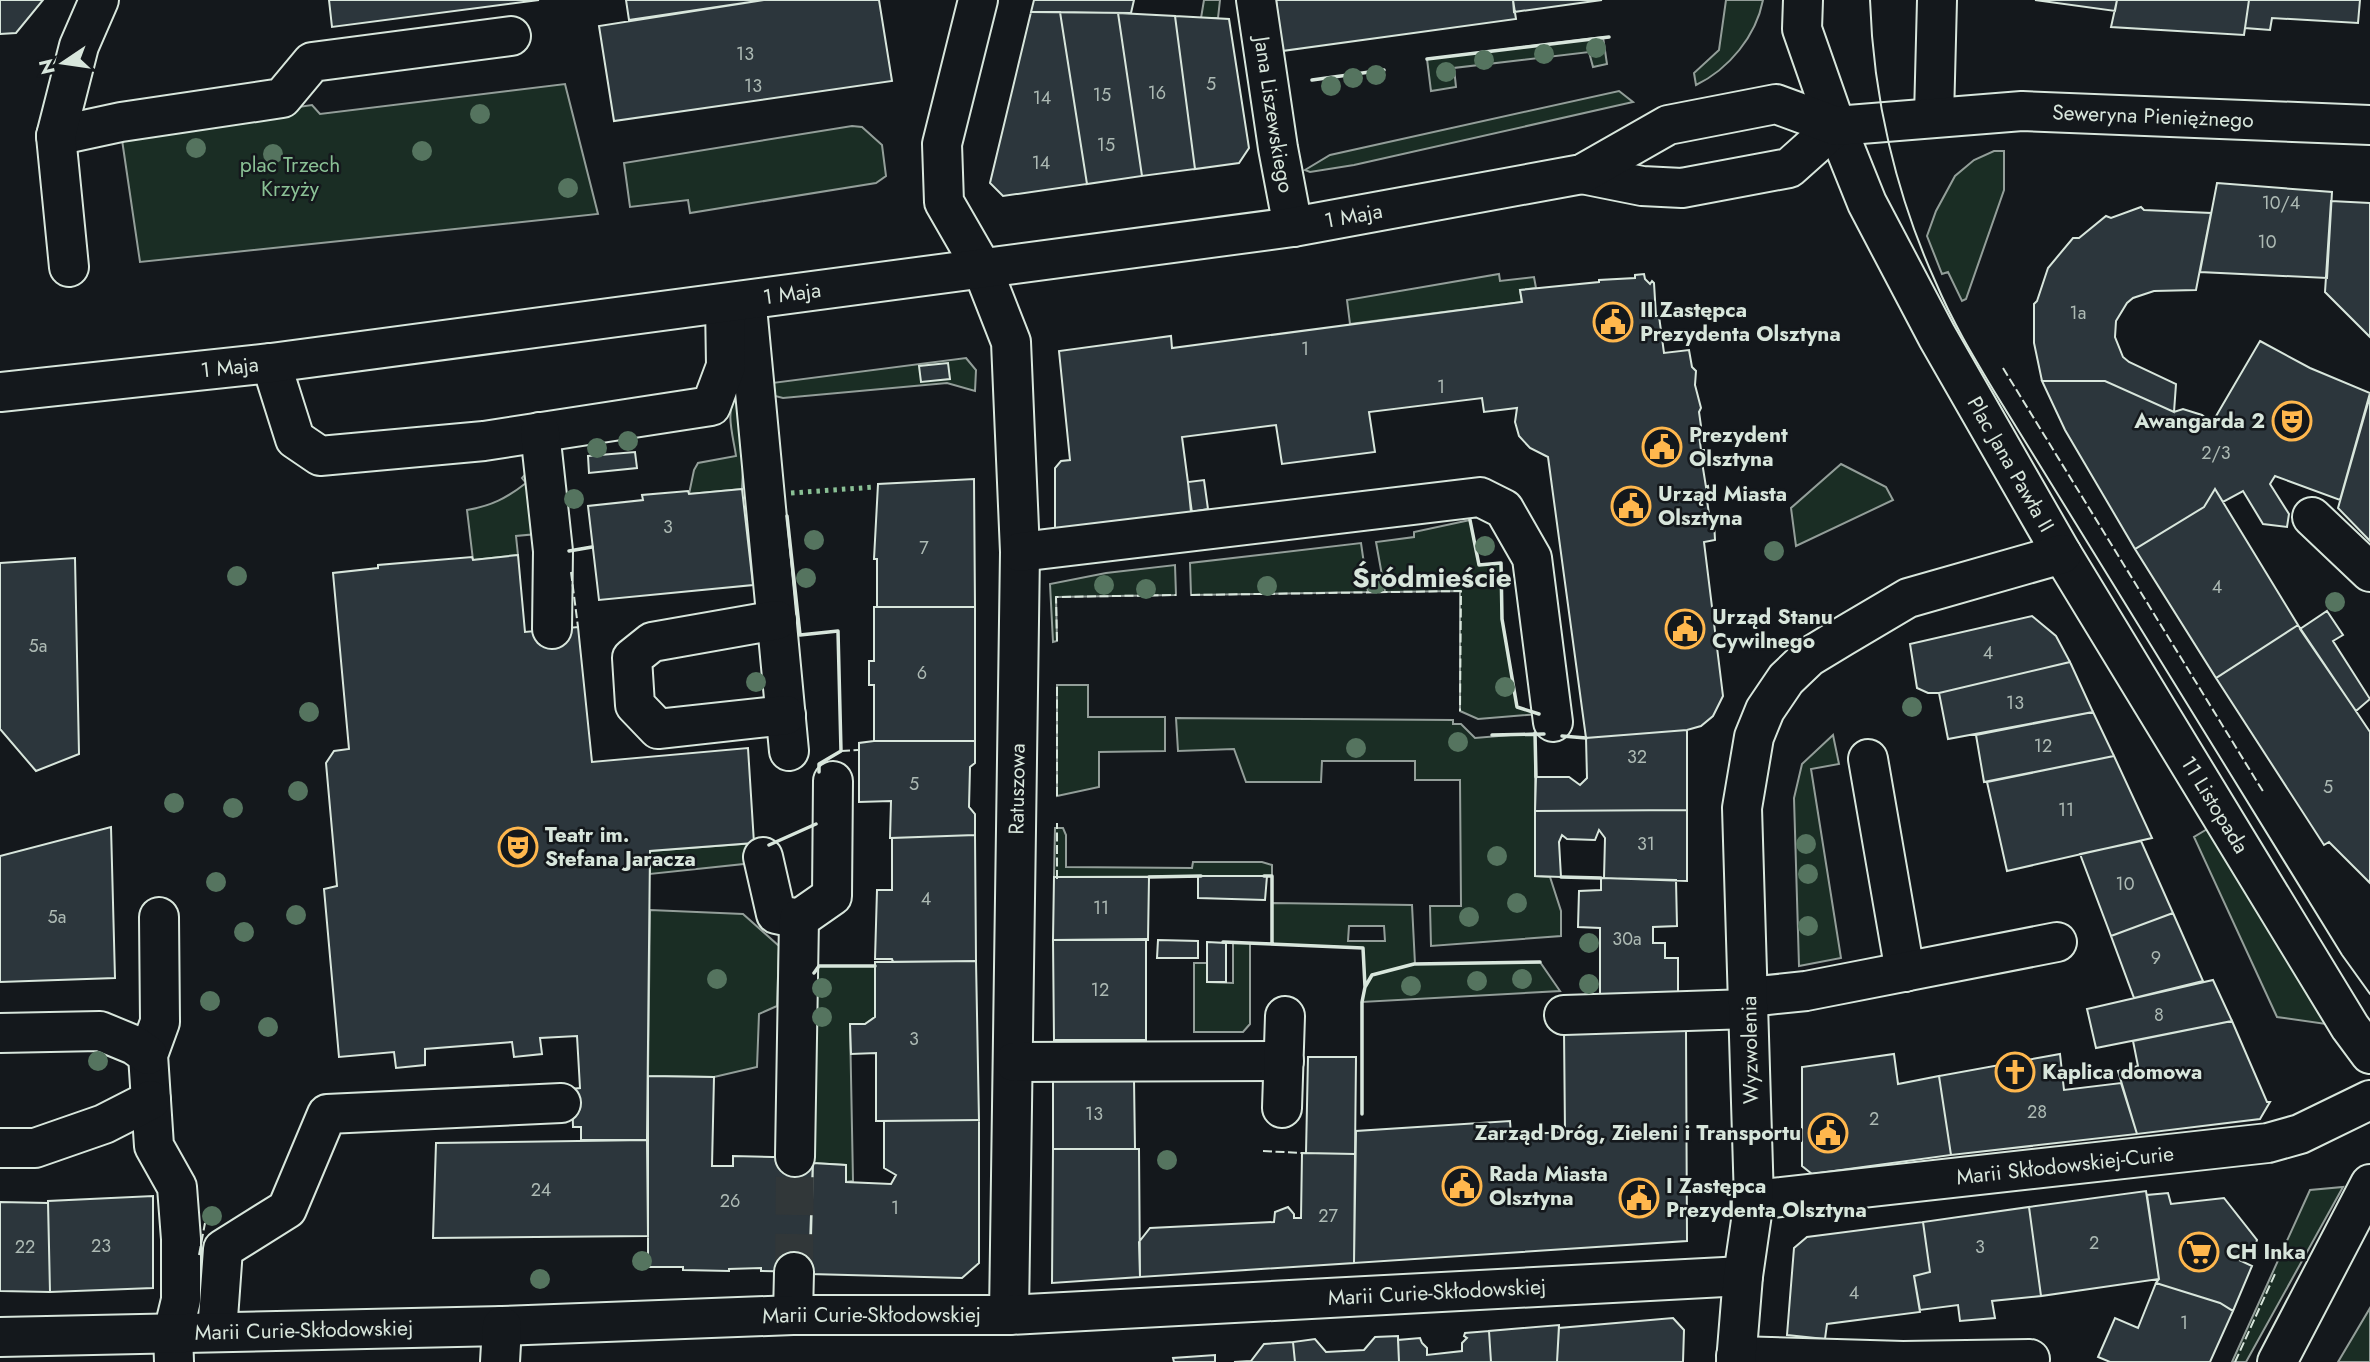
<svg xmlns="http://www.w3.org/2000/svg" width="2370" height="1362" viewBox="0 0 2370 1362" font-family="Jost,sans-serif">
<rect width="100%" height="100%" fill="#14181c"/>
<!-- green -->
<path fill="#1a2d24" stroke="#939e99" stroke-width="2" fill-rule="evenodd" d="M1204,0H1220L1218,18H1201Z
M1726,0H1763C1756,36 1729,69 1696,85L1694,73L1719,50Z
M1603,37L1607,64L1593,67L1589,52L1454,68L1456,87L1431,91L1427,59Z
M565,84L598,214L140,262L121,133L312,105L320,114Z
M1619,91L1633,102L1354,165L1310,172L1305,170L1330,155Z
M852,126L862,127L882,145L886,176L876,183L690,213L688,200L630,207L624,163Z
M1994,151H2004V190L1966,299L1962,301L1948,272L1942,274L1927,236L1936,211L1955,176L1974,160Z
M1499,274L1500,281L1534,277L1536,288L1520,290L1522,302L1350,324L1347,300Z
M966,358L976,370L975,391L947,383L783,398L775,396L772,383Z
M736,394L746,403L742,489L689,494L694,470L698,463L736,456C733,435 725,413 736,394Z
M1841,464L1886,487L1893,500L1796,546L1791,508Z
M529,470L537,534L516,536L518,555L473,560L467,510C491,506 507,498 526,483L522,478Z
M1470,520L1479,565L1501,563L1502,619L1517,707L1539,714L1478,719L1460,711V591L1385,592L1376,542L1414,537V532Z
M1361,543L1368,592L1191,595L1190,563Z
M1175,565L1176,595L1056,597L1057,641L1053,642L1050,584L1106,573Z
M1057,685H1088V717H1165V751L1099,752V787L1057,796Z
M1176,718L1453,720V724H1461L1475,738L1535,733V876L1550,877L1561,911V936L1431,946L1430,906H1461L1460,780H1415V761H1322L1321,782H1246L1234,749L1178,751Z
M1833,735L1839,764L1811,769L1841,958L1799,966L1794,798L1802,764Z
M1055,828H1063L1066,835V867L1192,868L1193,862H1262L1272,865V876L1054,877Z
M2209,828L2326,1024L2277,1017L2194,837Z
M754,843L753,863L650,874V851Z
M1272,903L1412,905L1415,964L1540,962L1560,991L1362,1002L1365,987L1363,948L1272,944ZM1349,926H1384L1385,941H1348Z
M650,910L743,914L779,946L777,1006L759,1014L757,1067L714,1077L648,1076Z
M1233,943H1250V1024L1243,1032H1194V963H1207V982L1233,983Z
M819,966H875V1017L865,1024H850L853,1181L846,1182L845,1165L813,1163V974Z
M2343,1187L2246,1362H2232L2310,1190Z
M2370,1308V1362H2338Z"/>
<!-- building -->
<path fill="#2c363c" stroke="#d8e6dc" stroke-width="2" d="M0,0H43L16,33L0,34Z
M329,0H539L332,27Z
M626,0H764L629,20Z
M764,0H879L892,81L614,121L599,26Z
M1034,0H1134L1131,13L1031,12Z
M1276,0H1513L1516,19L1282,51Z
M1513,0H1602L1514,12Z
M2035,0H2117L2115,11Z
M2117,0H2249L2244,35L2111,27Z
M2249,0H2360L2358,23L2272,18L2270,30L2245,28Z
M1031,12H1060L1087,184L1003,196L990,183Z
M1060,12L1118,13L1142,176L1087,184Z
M1118,13L1175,16L1195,169L1142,176Z
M1175,16L1229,19L1249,148L1239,163L1195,169Z
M2217,183L2332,192L2327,278L2200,272Z
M2331,201L2370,203V337L2325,292Z
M2141,207L2144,210L2211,213L2196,290L2154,291L2133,298L2127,303L2116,321L2115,337L2123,357L2129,362L2176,384L2174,412L2105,381H2042L2034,343V304L2037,301L2048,268L2073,238H2079L2106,216L2111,218Z
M1644,274L1645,279L1650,284L1652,281L1654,283L1656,316H1659L1664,353L1689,350L1692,367L1696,371L1695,385L1701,408L1699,412L1701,426L1698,427L1701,450H1704L1705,462H1702L1706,487L1708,486L1710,500H1707L1710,521H1714L1715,540L1704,542L1723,696L1713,716L1701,726L1687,730L1586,738L1548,457L1530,448L1519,436L1515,422L1517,408L1484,412L1482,398L1369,412L1375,452L1282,464L1276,425L1182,437L1192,513L1055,530V468L1061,461L1070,460L1059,351L1171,336L1172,348L1522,302L1520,290L1599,282V280L1635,278V275Z
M2260,341L2310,368L2370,393L2340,500L2275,476L2270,484L2289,514L2287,527L2263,524L2243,491L2223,502L2215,489L2204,507L2135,549L2065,430L2042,381H2105L2174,412L2183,409L2202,415L2212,423Z
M948,363L950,379L921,382L919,366Z
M2370,396V541L2338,508Z
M635,452L637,468L589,473L588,456Z
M974,479L975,607H877V559H874L878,484Z
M1204,480L1208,509L1191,512L1188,482Z
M742,489L753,585L599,600L588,506L643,500L642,495L688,491L689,494Z
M2215,489L2298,625L2216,678L2135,549L2204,507Z
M518,555L525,632L578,627L592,762L748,748L754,843L650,851L647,1140H581V1127H573L572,1089L580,1088L577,1036L540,1038L542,1054L514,1057L512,1042L425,1049V1065L396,1068L394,1052L339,1057L324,889L337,886L326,763L334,751L349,749L333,573L378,568V565L472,557L473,560Z
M75,558L79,754L36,771L0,729V563Z
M874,607H975V741H874V685H869V661H874Z
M2327,611L2343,635L2333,641L2370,699L2356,711L2300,629Z
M2032,616L2056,636L2070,662L1939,693H1928L1917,688L1910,644Z
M2298,625L2370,732V883L2329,842L2324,845L2216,678Z
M2070,662L2093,712L1948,739L1939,693Z
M2093,712L2114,756L1984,782L1976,735Z
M1687,730V810L1535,811L1536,777H1569L1580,785L1587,778L1586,738Z
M874,741H975V763L970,767L969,807L975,814V835L890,838L891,801L859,802V743Z
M2114,756L2152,838L2007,871L1987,782Z
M1687,810V881L1604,878L1605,838L1599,830L1595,840L1567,839L1562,835L1559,842L1561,877L1535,876V811Z
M111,827L115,978L0,982V856Z
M975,835L976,961L893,962L892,959H875L877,890H892V838Z
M2141,841L2173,913L2111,936L2080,854Z
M1198,876H1267L1265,900L1198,898Z
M1054,877H1149L1148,940H1053Z
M1601,878L1676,880L1677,926L1653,927V943H1665V958H1678V995L1600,997V928L1578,927L1579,891L1601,890Z
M2173,913L2203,981L2134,998L2111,936Z
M1146,939V1040H1054L1053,940Z
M1158,940L1198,941V958H1157Z
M1207,942L1226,943V982H1207Z
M976,961L979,1120L876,1121V1053L851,1054L850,1024H865L875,1017V962Z
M2213,980L2232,1021L2096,1048L2087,1009Z
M2232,1021L2267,1102H2270L2260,1119L2137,1134L2118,1071L2138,1066L2133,1041Z
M1686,1029L1687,1241L1354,1263L1356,1131L1510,1121L1511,1135L1565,1132L1564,1030Z
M1894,1054L1898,1084L1939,1076L1951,1155L1812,1174L1802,1166V1067Z
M2060,1054L2064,1090L2121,1083L2137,1134L1951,1155L1939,1076Z
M1308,1057H1356L1355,1154L1306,1153Z
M648,1076L714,1077L712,1166H733V1156L813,1158L809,1272L761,1271V1268L729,1269V1271L683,1270V1267H648Z
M1053,1079H1134L1135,1149H1053Z
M979,1120V1263L962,1278L810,1274L813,1163L846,1165V1182L891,1184L896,1175L884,1168V1121Z
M647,1140L648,1236L433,1238L436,1143Z
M1053,1149H1139L1140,1277L1052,1283Z
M1302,1153L1355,1154L1354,1263L1140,1277L1139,1242L1150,1228L1274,1222L1275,1212L1288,1207L1294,1214V1218H1301Z
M2146,1191L2159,1279L2041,1296L2029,1207Z
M2168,1193L2171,1204L2224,1198L2257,1240L2252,1253L2242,1251L2239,1260L2252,1266L2233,1311L2220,1303L2156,1283L2159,1279L2147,1195Z
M153,1196V1288L50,1292L48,1201Z
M0,1202L48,1203L50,1292L0,1291Z
M2029,1207L2041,1296L1992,1301L1995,1318L1960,1321L1958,1305L1920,1310L1914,1276L1930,1272L1923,1222Z
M1923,1222L1930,1272L1914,1276L1920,1312L1827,1324L1825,1339L1787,1335L1794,1248L1807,1237Z
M2156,1283L2220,1303L2233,1311L2210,1362H2110L2098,1357L2115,1318L2138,1328Z
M1673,1318L1684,1330L1683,1362H1557L1559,1328Z
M1559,1325L1557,1362H1491L1489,1331Z
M1489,1331L1491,1362H1399L1398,1340L1420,1338L1422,1343L1427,1348V1355L1462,1351V1343L1467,1338L1464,1336L1465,1333Z
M1398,1336L1399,1362H1295L1293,1342L1315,1339L1326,1352L1364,1350L1375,1337Z
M1293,1342L1295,1362H1234L1251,1361L1264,1344Z
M1215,1355V1362H1174L1173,1358Z"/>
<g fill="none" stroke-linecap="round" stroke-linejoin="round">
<!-- minor-tunnel -->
<path stroke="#313739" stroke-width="38" stroke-dasharray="38 19" stroke-linecap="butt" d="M794,1272L795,1157"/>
<defs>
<g id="minor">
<path d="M978,0L942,144L944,202L982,268L1011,342L1020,552L1009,1315"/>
<path id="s1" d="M1256,0L1278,148L1293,227"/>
<path id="s2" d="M1803,0L1802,29L1836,126L1867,203L1937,336L2062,554L2350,1027L2370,1054"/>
<path d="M1934,117L1937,0"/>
<path d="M56,136L121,122L282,98L312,62L511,36"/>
<path d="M1582,174L1642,186L1682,188L1789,168L1836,126"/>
<path d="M69,267L56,136L79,46L99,0"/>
<path d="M747,307L789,751"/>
<path d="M271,363L295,439L320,456L484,441L711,406L726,366L725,304"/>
<path id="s3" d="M0,392L271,363L1293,227L1582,174L1668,125L1776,104L1836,126L2022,111L2370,125"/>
<path d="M540,432L553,551L552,629"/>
<path d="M2312,517L2370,572"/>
<path d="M1020,552L1480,497L1504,509L1532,558L1553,722"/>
<path d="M777,620L652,642L632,658L635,705L658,729L786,715"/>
<path d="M1868,759L1905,972"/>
<path d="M763,857L776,914L799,919"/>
<path d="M159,917L160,1022L148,1055L154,1146L177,1187L181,1239V1300L173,1333L174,1362"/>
<path d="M1749,997L1806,991L2057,942"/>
<path d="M1564,1015L1749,1009"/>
<path d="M0,1033L100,1031L134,1045L148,1055"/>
<path d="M1014,1062L1284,1061"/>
<path d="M1282,1108L1285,1016"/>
<path d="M0,1148H35L104,1124L151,1100"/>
<path d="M795,1157L799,919L832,896L833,781"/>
<path id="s4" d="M1754,1200L2268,1143L2300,1134L2370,1100"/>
<path d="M793,1315L794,1272"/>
<path d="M217,1332L223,1249L287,1209L327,1114L561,1103"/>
<path id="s5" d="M0,1337L502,1326L793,1315H1009L1743,1276"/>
<path d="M1736,1356L1903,1361L2030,1359"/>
<path d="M500,1362L502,1326"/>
<path d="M1736,1362L1743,1276L1754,1200L1742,808L1754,737L1765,710L1786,679L1809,657L1842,637L1908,598L2062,554"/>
<path d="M2277,1362L2370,1184"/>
</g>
</defs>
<!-- minor casing -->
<use href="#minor" stroke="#d8e6dc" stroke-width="42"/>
<!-- minor -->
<use href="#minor" stroke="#14181c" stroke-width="38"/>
<!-- tram -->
<path stroke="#d8e6dc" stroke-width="2" d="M1870,0C1873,97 1896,195 1936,283C1952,321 1973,356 1994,391L2342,955L2370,994"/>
<!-- hedge -->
<path stroke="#8ac095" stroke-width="5" stroke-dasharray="3.5 5" stroke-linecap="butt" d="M791,493L875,487"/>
<!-- fence -->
<path stroke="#d8e6dc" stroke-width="2" stroke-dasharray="9 3.5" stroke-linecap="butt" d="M2003,368L2264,793
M571,572L578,627
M1191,595L1461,591L1460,711
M1057,641L1056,597L1176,595
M841,751L858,750
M1057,796V685
M1057,879V823
M1263,1151L1302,1153
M199,1255L205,1223
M2235,1362L2275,1274"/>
<!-- wall -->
<path stroke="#d8e6dc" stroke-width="3.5" d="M1427,59L1609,37
M1312,80L1384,70
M787,516L800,635L838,631L841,751L819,764V772
M1470,520L1479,565L1501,563L1502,619L1517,707L1539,714
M569,551L592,547
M1535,733L1536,777
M1492,735L1544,734
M1562,736L1586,738
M769,845L816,824
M1264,876H1272V944
M1149,877L1201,876
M1561,877L1601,878
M1223,942L1363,948L1365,987
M814,973L819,966H875
M1362,1114V1002L1365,987L1372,975L1414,964L1540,962"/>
</g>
<!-- trees -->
<g fill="#55745f">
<circle cx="1596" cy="48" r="10"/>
<circle cx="1544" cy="54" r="10"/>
<circle cx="1484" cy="60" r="10"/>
<circle cx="1446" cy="72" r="10"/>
<circle cx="1376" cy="75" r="10"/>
<circle cx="1353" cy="78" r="10"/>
<circle cx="1331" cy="86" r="10"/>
<circle cx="480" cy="114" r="10"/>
<circle cx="196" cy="148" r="10"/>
<circle cx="422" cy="151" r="10"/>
<circle cx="273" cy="154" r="10"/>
<circle cx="568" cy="188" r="10"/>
<circle cx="628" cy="441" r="10"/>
<circle cx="597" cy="448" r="10"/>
<circle cx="574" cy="499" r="10"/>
<circle cx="814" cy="540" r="10"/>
<circle cx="1485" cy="546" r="10"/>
<circle cx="1774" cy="551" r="10"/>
<circle cx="237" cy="576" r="10"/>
<circle cx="806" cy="578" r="10"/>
<circle cx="1376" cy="584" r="10"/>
<circle cx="1104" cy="585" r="10"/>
<circle cx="1267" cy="586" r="10"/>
<circle cx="1146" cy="589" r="10"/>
<circle cx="2335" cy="602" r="10"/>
<circle cx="756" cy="682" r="10"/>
<circle cx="1505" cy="687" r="10"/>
<circle cx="1912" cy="707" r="10"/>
<circle cx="309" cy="712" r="10"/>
<circle cx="1458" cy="742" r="10"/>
<circle cx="1356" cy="748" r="10"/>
<circle cx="298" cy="791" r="10"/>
<circle cx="174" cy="803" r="10"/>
<circle cx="233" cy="808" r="10"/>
<circle cx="1806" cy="844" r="10"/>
<circle cx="1497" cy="856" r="10"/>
<circle cx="1808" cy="874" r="10"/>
<circle cx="216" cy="882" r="10"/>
<circle cx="1517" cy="903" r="10"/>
<circle cx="296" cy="915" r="10"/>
<circle cx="1469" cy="917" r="10"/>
<circle cx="1808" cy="926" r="10"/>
<circle cx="244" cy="932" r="10"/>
<circle cx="1589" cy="943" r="10"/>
<circle cx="717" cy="979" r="10"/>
<circle cx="1522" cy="979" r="10"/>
<circle cx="1477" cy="981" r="10"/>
<circle cx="1589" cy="984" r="10"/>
<circle cx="1411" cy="986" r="10"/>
<circle cx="822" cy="988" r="10"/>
<circle cx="210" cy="1001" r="10"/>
<circle cx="822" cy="1017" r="10"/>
<circle cx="268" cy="1027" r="10"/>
<circle cx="98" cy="1061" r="10"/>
<circle cx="1167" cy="1160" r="10"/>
<circle cx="212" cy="1216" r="10"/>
<circle cx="642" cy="1261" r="10"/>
<circle cx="540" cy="1279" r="10"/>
</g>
<!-- icons -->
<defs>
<symbol id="civic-ring" viewBox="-11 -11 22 22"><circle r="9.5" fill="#14181c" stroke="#ffb74d" stroke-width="1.5"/><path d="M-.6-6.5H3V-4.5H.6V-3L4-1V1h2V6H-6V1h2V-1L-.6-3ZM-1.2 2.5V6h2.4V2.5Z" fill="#ffb74d"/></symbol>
<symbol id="theatre-ring" viewBox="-11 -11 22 22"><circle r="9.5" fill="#14181c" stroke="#ffb74d" stroke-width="1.5"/><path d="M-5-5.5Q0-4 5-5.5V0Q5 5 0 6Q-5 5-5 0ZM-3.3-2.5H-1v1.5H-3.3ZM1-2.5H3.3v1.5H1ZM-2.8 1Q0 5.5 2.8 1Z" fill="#ffb74d"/></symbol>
<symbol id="church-ring" viewBox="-11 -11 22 22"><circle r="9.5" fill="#14181c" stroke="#ffb74d" stroke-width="1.5"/><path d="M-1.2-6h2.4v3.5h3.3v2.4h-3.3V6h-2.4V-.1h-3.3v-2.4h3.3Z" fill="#ffb74d"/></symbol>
<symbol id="supermarket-ring" viewBox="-11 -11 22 22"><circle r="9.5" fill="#14181c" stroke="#ffb74d" stroke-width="1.5"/><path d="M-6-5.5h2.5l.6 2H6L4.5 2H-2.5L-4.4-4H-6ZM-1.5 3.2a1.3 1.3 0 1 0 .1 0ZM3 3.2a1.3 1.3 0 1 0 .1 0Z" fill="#ffb74d"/></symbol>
</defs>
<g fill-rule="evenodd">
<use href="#civic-ring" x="1591" y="300" width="44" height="44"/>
<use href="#theatre-ring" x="2270" y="399" width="44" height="44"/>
<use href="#civic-ring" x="1640" y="425" width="44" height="44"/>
<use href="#civic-ring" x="1609" y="484" width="44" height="44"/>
<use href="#civic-ring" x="1663" y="607" width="44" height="44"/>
<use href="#theatre-ring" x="496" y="825" width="44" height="44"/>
<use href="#church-ring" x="1993" y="1050" width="44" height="44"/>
<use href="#civic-ring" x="1806" y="1111" width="44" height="44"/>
<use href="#civic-ring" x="1440" y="1164" width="44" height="44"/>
<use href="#civic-ring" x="1617" y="1176" width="44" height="44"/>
<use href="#supermarket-ring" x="2177" y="1230" width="44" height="44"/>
</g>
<g text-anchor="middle" stroke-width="5" stroke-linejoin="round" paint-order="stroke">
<!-- number labels -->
<g font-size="18" fill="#adbab4">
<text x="745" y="60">13</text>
<text x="1211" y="90">5</text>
<text x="753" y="92">13</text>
<text x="1157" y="99">16</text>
<text x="1102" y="101">15</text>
<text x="1042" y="104">14</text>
<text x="1106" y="151">15</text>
<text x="1041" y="169">14</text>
<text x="2281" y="209">10/4</text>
<text x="2267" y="248">10</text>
<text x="2078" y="319">1a</text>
<text x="1305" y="355">1</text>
<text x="1441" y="393">1</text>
<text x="2216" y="459">2/3</text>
<text x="668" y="533">3</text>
<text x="924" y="554">7</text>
<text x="2217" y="593">4</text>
<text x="38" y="652">5a</text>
<text x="1988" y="659">4</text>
<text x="922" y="679">6</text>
<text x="2015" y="709">13</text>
<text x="2043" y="752">12</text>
<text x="1637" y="763">32</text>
<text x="914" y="790">5</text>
<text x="2328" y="793">5</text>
<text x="2066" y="816">11</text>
<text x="1646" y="850">31</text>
<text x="2125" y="890">10</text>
<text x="926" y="905">4</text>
<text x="1101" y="914">11</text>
<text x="57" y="923">5a</text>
<text x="1627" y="945">30a</text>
<text x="2156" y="964">9</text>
<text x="1100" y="996">12</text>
<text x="2159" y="1021">8</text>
<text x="914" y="1045">3</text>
<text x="2037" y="1118">28</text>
<text x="1094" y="1120">13</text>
<text x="1874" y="1125">2</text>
<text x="541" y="1196">24</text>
<text x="730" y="1207">26</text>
<text x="895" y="1214">1</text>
<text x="1328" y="1222">27</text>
<text x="2094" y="1249">2</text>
<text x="101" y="1252">23</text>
<text x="25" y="1253">22</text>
<text x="1980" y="1253">3</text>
<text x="1854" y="1299">4</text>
<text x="2184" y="1329">1</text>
</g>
<!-- street labels -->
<g font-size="21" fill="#d8e6dc" stroke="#14181c">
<text dy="7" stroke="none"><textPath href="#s1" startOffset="116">Jana Liszewskiego</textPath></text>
<text dy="7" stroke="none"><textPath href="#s3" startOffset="2188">Seweryna Pieniężnego</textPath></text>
<text dy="7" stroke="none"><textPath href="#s3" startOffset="1365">1 Maja</textPath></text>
<text dy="7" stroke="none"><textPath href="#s3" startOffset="798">1 Maja</textPath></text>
<text dy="7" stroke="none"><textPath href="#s3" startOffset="231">1 Maja</textPath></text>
<text dy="7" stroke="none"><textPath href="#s2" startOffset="513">Plac Jana Pawła II</textPath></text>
<text transform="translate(1017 789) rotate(-89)" y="7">Ratuszowa</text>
<text dy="7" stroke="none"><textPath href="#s2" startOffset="910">11 Listopada</textPath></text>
<text transform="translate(1750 1050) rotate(-91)" y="7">Wyzwolenia</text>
<text dy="7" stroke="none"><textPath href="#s4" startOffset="313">Marii Skłodowskiej-Curie</textPath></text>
<text dy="7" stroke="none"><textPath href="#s5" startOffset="1438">Marii Curie-Skłodowskiej</textPath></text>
<text dy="7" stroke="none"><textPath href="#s5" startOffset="872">Marii Curie-Skłodowskiej</textPath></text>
<text dy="7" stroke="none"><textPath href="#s5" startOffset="304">Marii Curie-Skłodowskiej</textPath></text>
</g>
<!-- park labels -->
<g font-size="21" fill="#8ac095" stroke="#14181c">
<text x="290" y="172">plac Trzech<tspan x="290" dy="24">Krzyży</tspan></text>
</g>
<!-- poi labels -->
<g font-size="21" font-weight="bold" fill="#d8e6dc" stroke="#14181c" text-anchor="start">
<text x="1640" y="317">II Zastępca<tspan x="1640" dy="24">Prezydenta Olsztyna</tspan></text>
<text x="2265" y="428" text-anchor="end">Awangarda 2</text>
<text x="1689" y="442">Prezydent<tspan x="1689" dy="24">Olsztyna</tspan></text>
<text x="1658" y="501">Urząd Miasta<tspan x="1658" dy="24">Olsztyna</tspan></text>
<text x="1712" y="624">Urząd Stanu<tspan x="1712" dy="24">Cywilnego</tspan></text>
<text x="545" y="842">Teatr im.<tspan x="545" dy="24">Stefana Jaracza</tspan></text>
<text x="2042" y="1079">Kaplica domowa</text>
<text x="1801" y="1140" text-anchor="end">Zarząd Dróg, Zieleni i Transportu</text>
<text x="1489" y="1181">Rada Miasta<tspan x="1489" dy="24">Olsztyna</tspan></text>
<text x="1666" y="1193">I Zastępca<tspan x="1666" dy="24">Prezydenta Olsztyna</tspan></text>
<text x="2226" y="1259">CH Inka</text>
</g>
<!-- district labels -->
<g font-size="28" font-weight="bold" fill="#d8e6dc" stroke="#14181c">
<text x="1432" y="587">Śródmieście</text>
</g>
</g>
<!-- north arrow -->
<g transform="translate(63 63) rotate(257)" stroke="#14181c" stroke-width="5" paint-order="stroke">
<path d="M0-5L12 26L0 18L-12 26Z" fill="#d8e6dc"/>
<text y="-10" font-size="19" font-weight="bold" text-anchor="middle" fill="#d8e6dc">N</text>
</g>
</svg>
